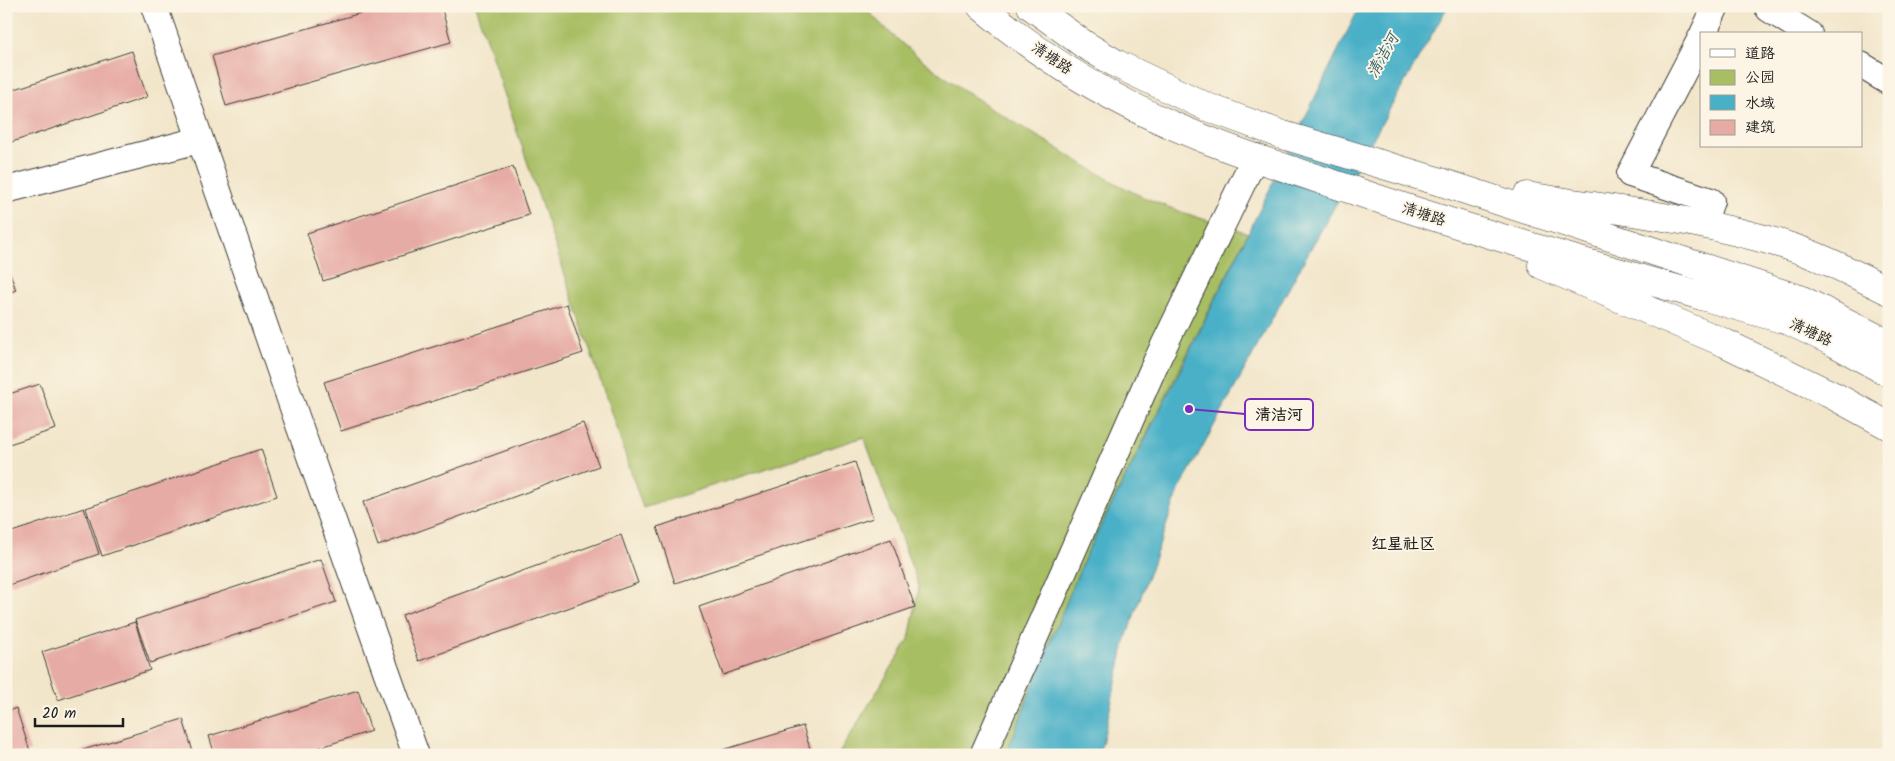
<svg xmlns="http://www.w3.org/2000/svg" width="1895" height="761" viewBox="0 0 1895 761" font-family="Kalam,'LXGW WenKai TC',sans-serif">
<rect width="100%" height="100%" fill="#fcf5e5"/>
<filter id="ink" filterUnits="userSpaceOnUse"><feTurbulence type="fractalNoise" baseFrequency=".02" numOctaves="2"/><feDisplacementMap in="SourceGraphic" scale="10" xChannelSelector="R" yChannelSelector="G"/><feConvolveMatrix kernelMatrix="1 2 1 2 8 2 1 2 1" color-interpolation-filters="sRGB"/></filter>
<filter id="wash" filterUnits="userSpaceOnUse"><feTurbulence type="fractalNoise" baseFrequency=".0096" numOctaves="4" result="noise"/><feDisplacementMap in="SourceGraphic" scale="20" xChannelSelector="R" yChannelSelector="G"/><feGaussianBlur stdDeviation="1.12" result="paint"/><feColorMatrix in="noise" values="0 0 0 0 0 0 0 0 0 0 0 0 0 0 0 0 0 1.4 0 .05"/><feComposite in="paint" operator="in"/></filter>
<g filter="url(#wash)">
<rect width="100%" height="100%" fill="#f2e6ca"/>
<!-- green -->
<path fill="#a7be63" stroke="#626d40" d="M475,6H863C916,63 983,104 1049,143C1078,161 1109,181 1141,196C1175,211 1212,222 1248,233L1087,553L1044,656L1006,755H838L909,639L919,587L864,437L643,508Z"/>
<!-- water -->
<path fill="#48b0c7" stroke="#326672" d="M1360,6H1448L1306,257L1179,490L1126,638L1102,744L1097,755H1006L1044,656L1087,553L1184,363Z"/>
<g id="blocks">
<!-- building -->
<path fill="#e6aba4" d="M385,6H441L451,42L226,106L212,56Z
M132,51L147,97L6,144V92Z
M513,167L529,215L323,281L307,233Z
M6,262L16,290L6,294Z
M567,304L583,353L341,431L324,382Z
M40,384L56,429L6,445V395Z
M583,423L599,466L378,546L363,502Z
M261,449L277,496L102,556L86,508Z
M855,462L873,518L675,583L657,527Z
M84,508L99,554L9,585L6,577V534Z
M621,535L638,583L419,661L402,615Z
M891,539L915,607L723,675L699,607Z
M321,559L336,602L150,663L135,620Z
M135,622L150,670L58,700L42,652Z
M358,690L371,731L296,755H215L209,736Z
M16,708L30,751L19,755H6V712Z
M183,719L194,755H70V754Z
M803,726L812,755H709V754Z"/>
</g>
</g>
<g filter="url(#ink)">
<use href="#blocks" fill-opacity="0" stroke="#3c3a36" stroke-width="1"/>
<g fill="none" stroke-linecap="round" stroke-linejoin="round">
<defs>
<path id="minor" d="M154,6L299,425L416,755
M1767,6L1769,9L1809,34
M1703,34L1716,6
M1701,38L1630,174L1711,201L1703,224
M1861,65L1889,82
M6,190L199,140
M983,755L1156,362L1255,157"/>
<path id="secondary" d="M981,6C1038,55 1105,96 1174,126C1232,152 1292,170 1352,190C1496,239 1643,279 1789,321L1835,343L1889,373
M1031,6L1085,45L1117,64L1207,107L1283,135L1444,183L1800,299L1889,344
M1527,196C1615,210 1704,219 1788,246C1823,257 1856,275 1889,291
M1542,265L1725,343L1836,397L1889,426"/>
</defs>
<!-- minor casing -->
<use href="#minor" stroke="#3c3a36" stroke-width="28"/>
<!-- secondary casing -->
<use href="#secondary" stroke="#3c3a36" stroke-width="29"/>
<!-- minor -->
<use href="#minor" stroke="#fff" stroke-width="26"/>
<!-- secondary -->
<use href="#secondary" stroke="#fff" stroke-width="28"/>
</g>
</g>
<g text-anchor="middle" stroke-width="4" stroke-linejoin="round" paint-order="stroke">
<!-- street labels -->
<g font-size="15" fill="#1c1c1c" stroke="#fcf5e5">
<text transform="translate(1052 58) rotate(34)" y="5">清塘路</text>
<text transform="translate(1424 214) rotate(18)" y="5">清塘路</text>
<text transform="translate(1811 332) rotate(25)" y="5">清塘路</text>
</g>
<!-- water labels -->
<g font-size="16" font-style="italic" fill="#305f69" stroke="#fcf5e5">
<text transform="translate(1382 55) rotate(-61)" y="6">清洁河</text>
</g>
<!-- neighbourhood labels -->
<g font-size="16" font-weight="bold" fill="#1c1c1c" stroke="#fcf5e5">
<text x="1403" y="549">红星社区</text>
</g>
</g>
<!-- callouts -->
<path fill="none" stroke="#7b2cbf" stroke-width="2" d="M1189 409L1245 414"/>
<circle fill="#7b2cbf" stroke="#fcf5e5" stroke-width="2" cx="1189" cy="409" r="5"/>
<rect fill="#fcf5e5" stroke="#7b2cbf" stroke-width="2" x="1245" y="399" width="68" height="31" rx="5"/>
<g font-size="16" text-anchor="middle" font-weight="bold" fill="#1c1c1c">
<text x="1279" y="420">清洁河</text>
</g>
<!-- margin -->
<rect width="1895" height="761" fill="none" stroke="#fcf5e5" stroke-width="25"/>
<!-- legend -->
<rect x="1700" y="32" width="162" height="115" fill="#fcf5e5" stroke="#a29e95"/>
<rect x="1710" y="49" width="25" height="8" fill="#ffffff" stroke="#a29e95"/>
<text x="1745" y="58" font-size="15" fill="#1c1c1c">道路</text>
<rect x="1710" y="70" width="25" height="15" fill="#a7be63" stroke="#a29e95"/>
<text x="1745" y="82" font-size="15" fill="#1c1c1c">公园</text>
<rect x="1710" y="95" width="25" height="15" fill="#48b0c7" stroke="#a29e95"/>
<text x="1745" y="108" font-size="15" fill="#1c1c1c">水域</text>
<rect x="1710" y="120" width="25" height="15" fill="#e6aba4" stroke="#a29e95"/>
<text x="1745" y="132" font-size="15" fill="#1c1c1c">建筑</text>
<!-- scale -->
<path d="M35 718v8h88v-8" fill="none" stroke="#1c1c1c" stroke-width="2.5"/>
<text x="42" y="718" font-size="15" fill="#1c1c1c" stroke="#fcf5e5" stroke-width="4" paint-order="stroke">20 m</text>
</svg>
